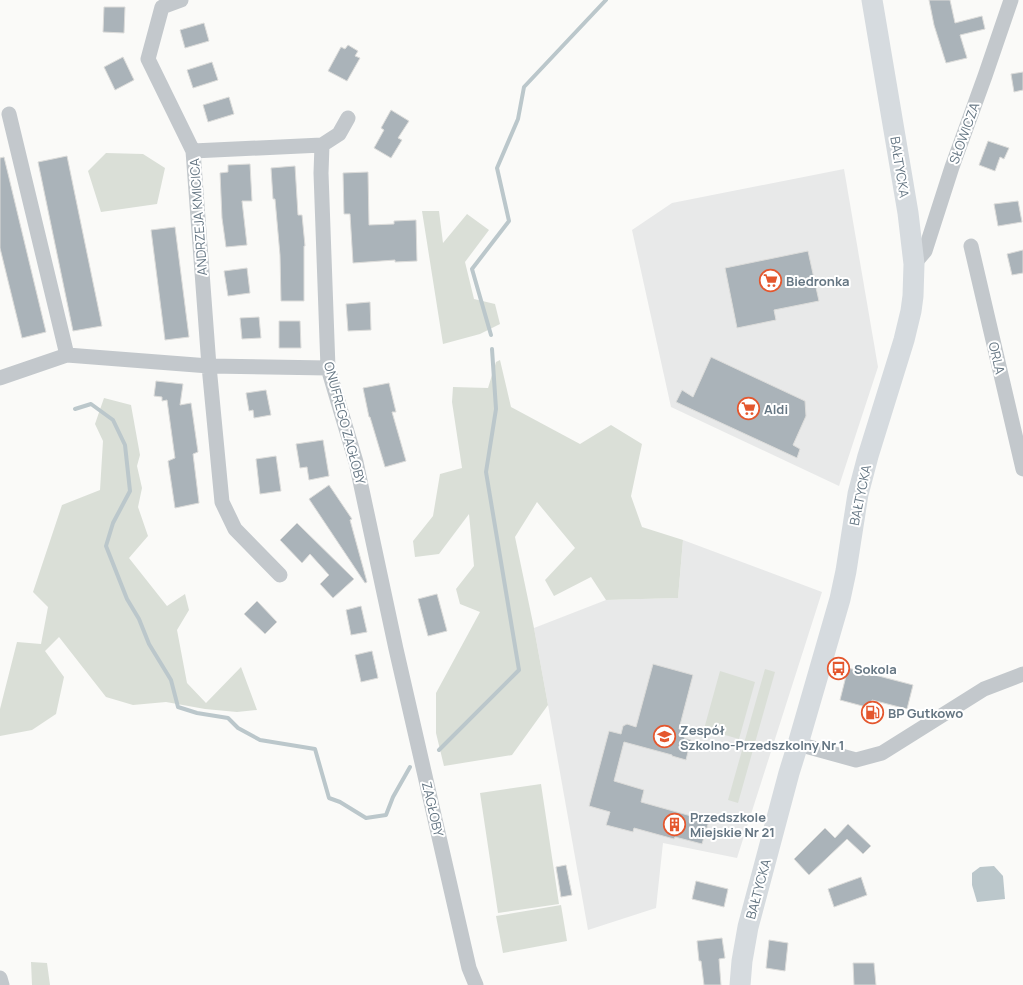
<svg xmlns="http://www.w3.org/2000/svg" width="1023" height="985" viewBox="0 0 1023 985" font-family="Manrope,sans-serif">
<rect width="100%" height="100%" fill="#fafaf8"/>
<!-- built -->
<path fill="#e8e9e9" d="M844,169L878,367L839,486L671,407L632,230L672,203Z
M683,540L822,592L737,858L663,843L656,908L588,930L548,705L534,628L606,600L678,598Z"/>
<!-- green -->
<path fill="#dadfd7" d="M106,153L143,154L165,168L157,204L101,212L88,171Z
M422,211H439L443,243L467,214L489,230L465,262L474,299L495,304L500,324L480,334L443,344Z
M500,360L511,407L580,444L611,425L642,444L631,496L642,527L683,540L678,598L606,600L591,577L554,596L545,580L575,548L537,502L515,537L534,628L548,705L512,755L444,766L436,733V693L480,612L460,604L456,589L474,566L469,514L439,554L415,557L413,541L433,516L440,474L462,468L452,402L453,387L488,388L496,362Z
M104,398L131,405L140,455L137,466L142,488L138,507L148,536L129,558L167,606L185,594L189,610L177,630L187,683L206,703L241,667L257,710L237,712L205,709L166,702L133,705L106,697L59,637L45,651L64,677L56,714L32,730L0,736V709L17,642L41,644L48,607L33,592L62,505L100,490L103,441L95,424Z
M765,669L775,672L738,803L728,800Z
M720,671L755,682L739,739L704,729Z
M541,784L559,904L498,913L480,793Z
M561,905L567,941L503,953L496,916Z
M31,962L47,963L50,985H32Z"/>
<!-- water -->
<path fill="#bbc7cb" d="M994,866L1003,876L1005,899L977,902L972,885V873L980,867Z"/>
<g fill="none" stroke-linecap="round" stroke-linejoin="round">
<!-- stream -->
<path stroke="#bbc7cb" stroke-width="4" d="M491,335L472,269L509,221L497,168L518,119L524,87L606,0
M75,409L91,404L113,420L125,445L130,491L113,523L106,546L127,599L139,619L149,644L171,680L178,707L197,713L228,718L238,728L260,740L315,749L329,798L340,802L366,818L386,815L393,797L410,767
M439,750L519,670L486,472L496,409L492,349"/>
</g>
<!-- building -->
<path fill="#aab3b9" stroke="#dcdcda" d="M929,0H950L955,23L982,16L985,29L960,35L967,58L946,63L934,25Z
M104,7H125L124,33L103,32Z
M204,23L209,41L185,48L180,30Z
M348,45L358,51L355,56L360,58L347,81L328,71L341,47L345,49Z
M123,57L134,80L115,90L104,67Z
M212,62L218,80L193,88L187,70Z
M1023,72V90L1014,92L1011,74Z
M229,97L234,114L208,122L203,105Z
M391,110L409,121L398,138L402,140L391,158L374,148L384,130L381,128Z
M988,141L1009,148L1004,159L1000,157L995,171L979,165Z
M67,156L102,326L73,331L38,162Z
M4,157L46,332L22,338L0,248V158Z
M250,164L252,201H242L247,245L226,247L222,218L220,173L228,172V165Z
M295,166L298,215H302L305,246H304V301H281L280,255L275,199H273L271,168Z
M368,172L369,225L394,224V221L416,220L417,261L395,262V260L353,263L350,214H344L343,173Z
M1018,201L1022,222L998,226L994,204Z
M175,227L189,337L165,340L151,230Z
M1023,250V273L1012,275L1007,254Z
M808,251L819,301L774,310L776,320L737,328L725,268Z
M247,268L250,293L228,296L224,271Z
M370,302L371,330L348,331L346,304Z
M259,317L261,338L242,339L240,318Z
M279,321H300L301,348H279Z
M711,357L805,401L806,416L793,445L800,449L797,458L676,402L682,390L693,397Z
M156,381L183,384L180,405L191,403L198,452L193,454L199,503L175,508L168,461L175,458L167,400L162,401V397L154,396Z
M389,383L396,412H392L406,461L385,467L370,417H369L363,388Z
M266,390L271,415L254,418L253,410L249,411L246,393Z
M323,440L329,476L309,480L307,467L300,468L296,444Z
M276,456L281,491L260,494L256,459Z
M329,485L352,519L350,520L367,582L365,583L309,499Z
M297,523L354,579L333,598L320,584L329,575L310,554L302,563L280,540Z
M437,594L447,631L428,636L418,599Z
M257,601L277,622L265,634L244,614Z
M361,606L367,632L351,635L346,610Z
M372,651L378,678L361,682L355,655Z
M653,664L693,675L679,729L686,731L684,738L691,740L686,760L672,756V755L624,742L614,781L644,790L641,802L709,821L702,844L675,837L674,839L634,828L633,832L606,825L610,812L589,806L609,731L621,734L623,726L627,724L636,727Z
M848,668L913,685L907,709L872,700L870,708L840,700Z
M848,824L871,846L863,854L847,839L809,875L794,859L825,828L835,838Z
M566,865L572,895L561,897L556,867Z
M861,877L867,895L834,907L828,889Z
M696,881L728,889L724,907L692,899Z
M722,938L725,958L719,959L721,985H704L701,961H699L697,941Z
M769,940L788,943L785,971L766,968Z
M853,963H874L876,985H854Z"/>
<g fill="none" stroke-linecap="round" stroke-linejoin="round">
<!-- minor -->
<path stroke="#c3c8cc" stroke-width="15" d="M181,0L162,7L148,59L193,151L209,366L222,502L235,529L280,575
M9,114L67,355
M322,145L339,134L348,118
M193,151L322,145L321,173L328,368L356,462L396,649L469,968L476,985
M971,246L1023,469
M914,264L925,251L952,167L985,76L1011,0
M0,378L67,355L209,366L328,368
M798,744L856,760L882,753L984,689L1023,674
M0,978L2,985"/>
<!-- secondary -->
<path stroke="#d6dbdf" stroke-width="21" d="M740,985L742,961L748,927L789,773L798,744L840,599L846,571L858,494L868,456L904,340L911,311L913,296L914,264L908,213L872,0"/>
</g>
<!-- icons -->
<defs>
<symbol id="supermarket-ring" viewBox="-11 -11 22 22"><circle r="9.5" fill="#fff" stroke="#e4572e" stroke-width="1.5"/><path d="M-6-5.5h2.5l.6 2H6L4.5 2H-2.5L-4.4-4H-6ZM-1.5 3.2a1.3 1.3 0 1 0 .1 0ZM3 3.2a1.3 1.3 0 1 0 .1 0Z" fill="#e4572e"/></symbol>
<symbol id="bus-ring" viewBox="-11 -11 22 22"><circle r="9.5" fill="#fff" stroke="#e4572e" stroke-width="1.5"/><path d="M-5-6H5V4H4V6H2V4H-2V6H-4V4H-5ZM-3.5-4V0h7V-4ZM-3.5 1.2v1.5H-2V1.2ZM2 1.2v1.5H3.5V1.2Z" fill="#e4572e"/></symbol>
<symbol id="fuel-ring" viewBox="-11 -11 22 22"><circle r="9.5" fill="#fff" stroke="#e4572e" stroke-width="1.5"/><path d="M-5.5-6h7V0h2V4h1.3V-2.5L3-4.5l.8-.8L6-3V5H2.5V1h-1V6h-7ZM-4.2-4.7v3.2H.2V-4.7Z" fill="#e4572e"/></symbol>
<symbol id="school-ring" viewBox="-11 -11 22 22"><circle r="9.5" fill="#fff" stroke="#e4572e" stroke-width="1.5"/><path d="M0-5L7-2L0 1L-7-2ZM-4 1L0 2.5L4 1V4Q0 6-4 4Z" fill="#e4572e"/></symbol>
<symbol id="building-ring" viewBox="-11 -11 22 22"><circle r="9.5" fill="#fff" stroke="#e4572e" stroke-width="1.5"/><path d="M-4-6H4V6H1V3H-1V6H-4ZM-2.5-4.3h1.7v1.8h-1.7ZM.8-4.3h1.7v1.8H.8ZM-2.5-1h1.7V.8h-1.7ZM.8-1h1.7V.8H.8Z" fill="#e4572e"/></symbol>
</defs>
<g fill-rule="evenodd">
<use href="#supermarket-ring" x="758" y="268" width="25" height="25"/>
<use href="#supermarket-ring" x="736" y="396" width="25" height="25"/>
<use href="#bus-ring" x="826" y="656" width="25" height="25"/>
<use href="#fuel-ring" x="860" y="700" width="25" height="25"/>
<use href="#school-ring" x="652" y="724" width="25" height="25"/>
<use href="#building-ring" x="662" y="812" width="25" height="25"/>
</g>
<g text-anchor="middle" stroke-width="4" stroke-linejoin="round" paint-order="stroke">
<!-- street labels -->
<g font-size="13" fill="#657683" stroke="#fff">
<text transform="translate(964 133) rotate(-70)" y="5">SŁOWICZA</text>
<text transform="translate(900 167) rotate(81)" y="5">BAŁTYCKA</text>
<text transform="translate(198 217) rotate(-94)" y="5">ANDRZEJA KMICICA</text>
<text transform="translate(997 358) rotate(77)" y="5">ORLA</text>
<text transform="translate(345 423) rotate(75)" y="5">ONUFREGO ZAGŁOBY</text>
<text transform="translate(860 495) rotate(-78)" y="5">BAŁTYCKA</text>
<text transform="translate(433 809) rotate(77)" y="5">ZAGŁOBY</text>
<text transform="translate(758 889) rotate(-75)" y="5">BAŁTYCKA</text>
</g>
<!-- poi labels -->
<g font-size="13" font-weight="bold" fill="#657683" stroke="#fff" text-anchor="start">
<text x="786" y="286">Biedronka</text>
<text x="764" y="414">Aldi</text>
<text x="854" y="674">Sokola</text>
<text x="888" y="718">BP Gutkowo</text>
<text x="680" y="735">Zespół<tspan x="680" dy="15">Szkolno-Przedszkolny Nr 1</tspan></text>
<text x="690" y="822">Przedszkole<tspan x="690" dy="15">Miejskie Nr 21</tspan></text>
</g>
</g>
</svg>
